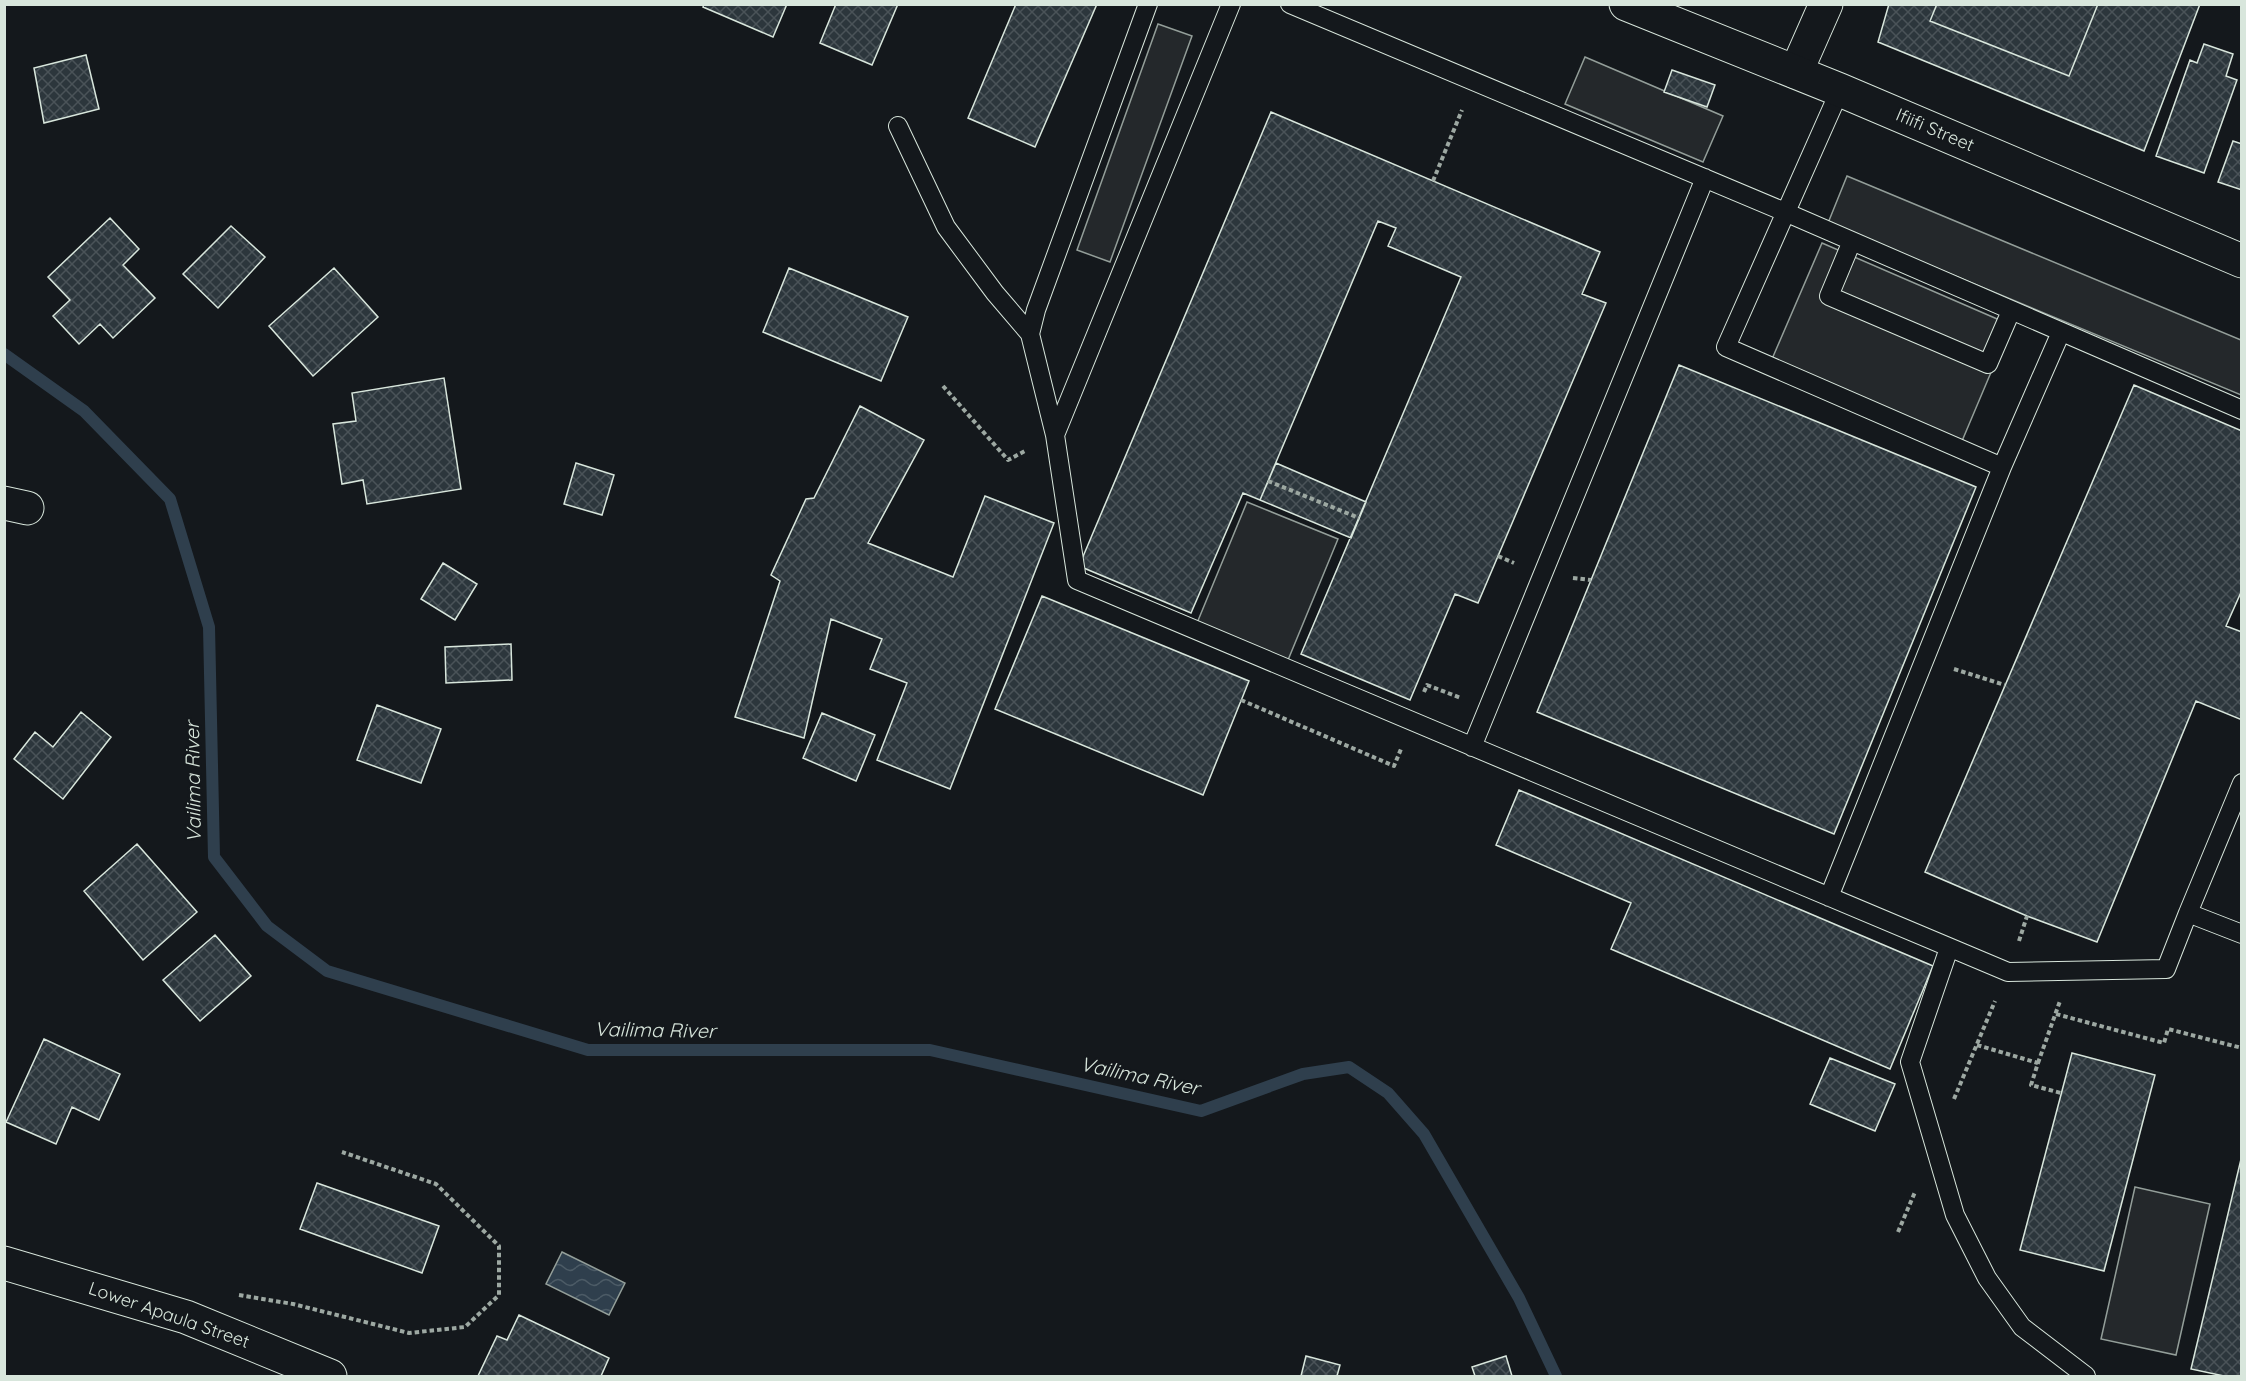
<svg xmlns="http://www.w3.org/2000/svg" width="2246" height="1381" viewBox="0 0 2246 1381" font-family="Quicksand,sans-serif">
<defs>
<pattern id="water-waves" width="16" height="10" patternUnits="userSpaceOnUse" patternTransform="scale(1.5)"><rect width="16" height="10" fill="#2f3f4d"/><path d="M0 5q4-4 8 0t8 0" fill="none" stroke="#4c5b66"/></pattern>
<pattern id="building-cross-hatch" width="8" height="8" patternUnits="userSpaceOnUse" patternTransform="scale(1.5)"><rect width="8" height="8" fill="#2c363c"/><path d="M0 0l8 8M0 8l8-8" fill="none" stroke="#4a5358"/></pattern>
</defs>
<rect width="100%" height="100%" fill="#14181c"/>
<!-- parking -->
<path fill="#24282b" stroke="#939e99" stroke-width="1.5" d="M1158,24L1192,36L1110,262L1077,250Z
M1585,57L1723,116L1703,162L1565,104Z
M1847,176L2241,340V395L1828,223Z
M1822,243L2011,325L1962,441L1772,359Z
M1247,502L1338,539L1288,660L1197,623Z
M2135,1187L2210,1204L2176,1355L2101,1339Z"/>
<!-- water -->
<path fill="url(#water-waves)" stroke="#939e99" stroke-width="1.5" d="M562,1252L625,1283L609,1315L546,1284Z"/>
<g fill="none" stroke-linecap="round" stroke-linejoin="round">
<!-- stream -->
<path stroke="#2f3f4d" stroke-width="12" d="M4,354L84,411L170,499L209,627L214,857L267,926L327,971L588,1050H930L1201,1111L1303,1074L1349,1067L1388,1093L1424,1134L1519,1298L1556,1376"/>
</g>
<!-- building -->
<path fill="url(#building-cross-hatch)" stroke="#d8e6dc" stroke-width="1.5" d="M704,4H787L773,37L703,7Z
M836,4H898L872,65L820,43Z
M1016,4H1097L1035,147L968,118Z
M1889,4H2200L2144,151L1878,42Z
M1937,4H2098L2069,76L1930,21Z
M2204,44L2233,54L2226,76L2237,80L2204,173L2156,156L2190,60L2197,63Z
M86,55L99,109L44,123L34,68Z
M1672,70L1715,85L1707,107L1664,92Z
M1271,112L1600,252L1582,294L1606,303L1478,603L1455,594L1410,700L1301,654L1461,277L1388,246L1396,228L1378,221L1260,500L1243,493L1191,613L1079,566Z
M2233,141L2242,144V190L2218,182Z
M110,218L139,249L123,265L155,298L113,338L100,324L79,344L53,316L70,300L48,277Z
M231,226L265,257L218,308L183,274Z
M334,268L378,317L313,376L269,326Z
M789,268L908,317L881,381L763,332Z
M1679,365L1976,487L1834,834L1537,712Z
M444,378L461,489L367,504L363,480L342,484L333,424L356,421L352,393Z
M2134,385L2242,431V590L2226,626L2242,632V720L2196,701L2097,942L2027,916L1925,872Z
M860,406L924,440L868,543L953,577L985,496L1054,523L950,789L877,760L907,683L870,669L882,639L831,619L804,738L735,717L780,581L771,575L806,499L814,498Z
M576,463L614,475L602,515L564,504Z
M1276,463L1366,502L1351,538L1260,500Z
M443,563L477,584L455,620L421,599Z
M1042,596L1249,681L1203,795L995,709Z
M511,644L512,680L446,683L445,647Z
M377,705L441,729L421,783L357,760Z
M81,712L111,737L63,799L14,759L35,732L53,747Z
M822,713L875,735L856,781L803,758Z
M1519,790L1933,966L1890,1069L1611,949L1631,903L1496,845Z
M137,844L197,912L143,960L84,891Z
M215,935L251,976L200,1021L163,980Z
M44,1039L120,1074L99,1120L72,1107L56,1144L6,1122Z
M2072,1053L2155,1075L2104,1271L2020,1250Z
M1830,1058L1895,1084L1875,1131L1810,1104Z
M2242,1155V1376H2224L2191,1369Z
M317,1183L439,1226L422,1273L300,1229Z
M519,1315L609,1358L601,1376H478L497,1336L507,1340Z
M1306,1356L1340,1365L1337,1376H1301Z
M1506,1356L1512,1376H1475L1472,1367Z"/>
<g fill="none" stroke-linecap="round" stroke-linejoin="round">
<defs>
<path id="service" d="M1231,4L1055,435L1077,580L2008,972L2166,969L2188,913
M1290,4L1785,212L2242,410
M1840,90L1726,347L2002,467L2061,332
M898,126L946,227L995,293L1030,334
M1852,241L1829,296L1988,364L2011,311
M1055,435L1030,334L1036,310L1148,4
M1472,747L1705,178
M2242,783L2188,913L2242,934
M1829,897L2002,467
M1949,948L1910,1062L1955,1215L1987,1278L2022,1327L2086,1376"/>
<path id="minor" d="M1796,72L1826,4
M4,503L27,508
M4,1263L186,1317L330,1376"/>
<path id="secondary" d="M1626,4L1840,90L2242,261"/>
</defs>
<!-- service casing -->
<use href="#service" stroke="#d8e6dc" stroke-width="20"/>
<!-- minor casing -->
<use href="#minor" stroke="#d8e6dc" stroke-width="35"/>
<!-- secondary casing -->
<use href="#secondary" stroke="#d8e6dc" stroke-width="35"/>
<!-- path -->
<path stroke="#9da8a2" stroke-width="4" stroke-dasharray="4.5 3" stroke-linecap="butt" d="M1433,181L1462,110
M943,386L1008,460L1025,451
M1268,481L1359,518
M1498,556L1514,563
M1573,578L1591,580
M1954,669L2005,685
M1424,692L1427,685L1461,698
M1241,700L1394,766L1401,749
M2019,941L2027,916
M2056,1014L2164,1043L2168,1029L2242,1048
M1977,1045L2038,1063L2031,1085L2061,1093
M2038,1063L2060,1001
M1954,1099L1995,1001
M1898,1232L1915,1192
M239,1295L293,1304L409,1333L465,1327L499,1295V1246L436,1184L342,1152"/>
<!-- service -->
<use href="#service" stroke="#14181c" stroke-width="18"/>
<!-- minor -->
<use href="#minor" stroke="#14181c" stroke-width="33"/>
<!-- secondary -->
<use href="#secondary" stroke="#14181c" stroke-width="33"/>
</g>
<g text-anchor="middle" stroke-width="4.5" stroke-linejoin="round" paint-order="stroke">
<!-- street labels -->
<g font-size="18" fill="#d8e6dc" stroke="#14181c">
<text transform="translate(1935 130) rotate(23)" y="6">Ifiifi Street</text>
<text transform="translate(169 1315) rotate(19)" y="6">Lower Apaula Street</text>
</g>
<!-- water labels -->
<g font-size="20" font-style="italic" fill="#d8e6dc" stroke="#14181c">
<text transform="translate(193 782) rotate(-91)" y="7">Vailima River</text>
<text transform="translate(655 1030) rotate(1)" y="7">Vailima River</text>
<text transform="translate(1140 1076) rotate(12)" y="7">Vailima River</text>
</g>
</g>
<!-- border -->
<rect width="2246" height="1381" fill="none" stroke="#d8e6dc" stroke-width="12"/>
</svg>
